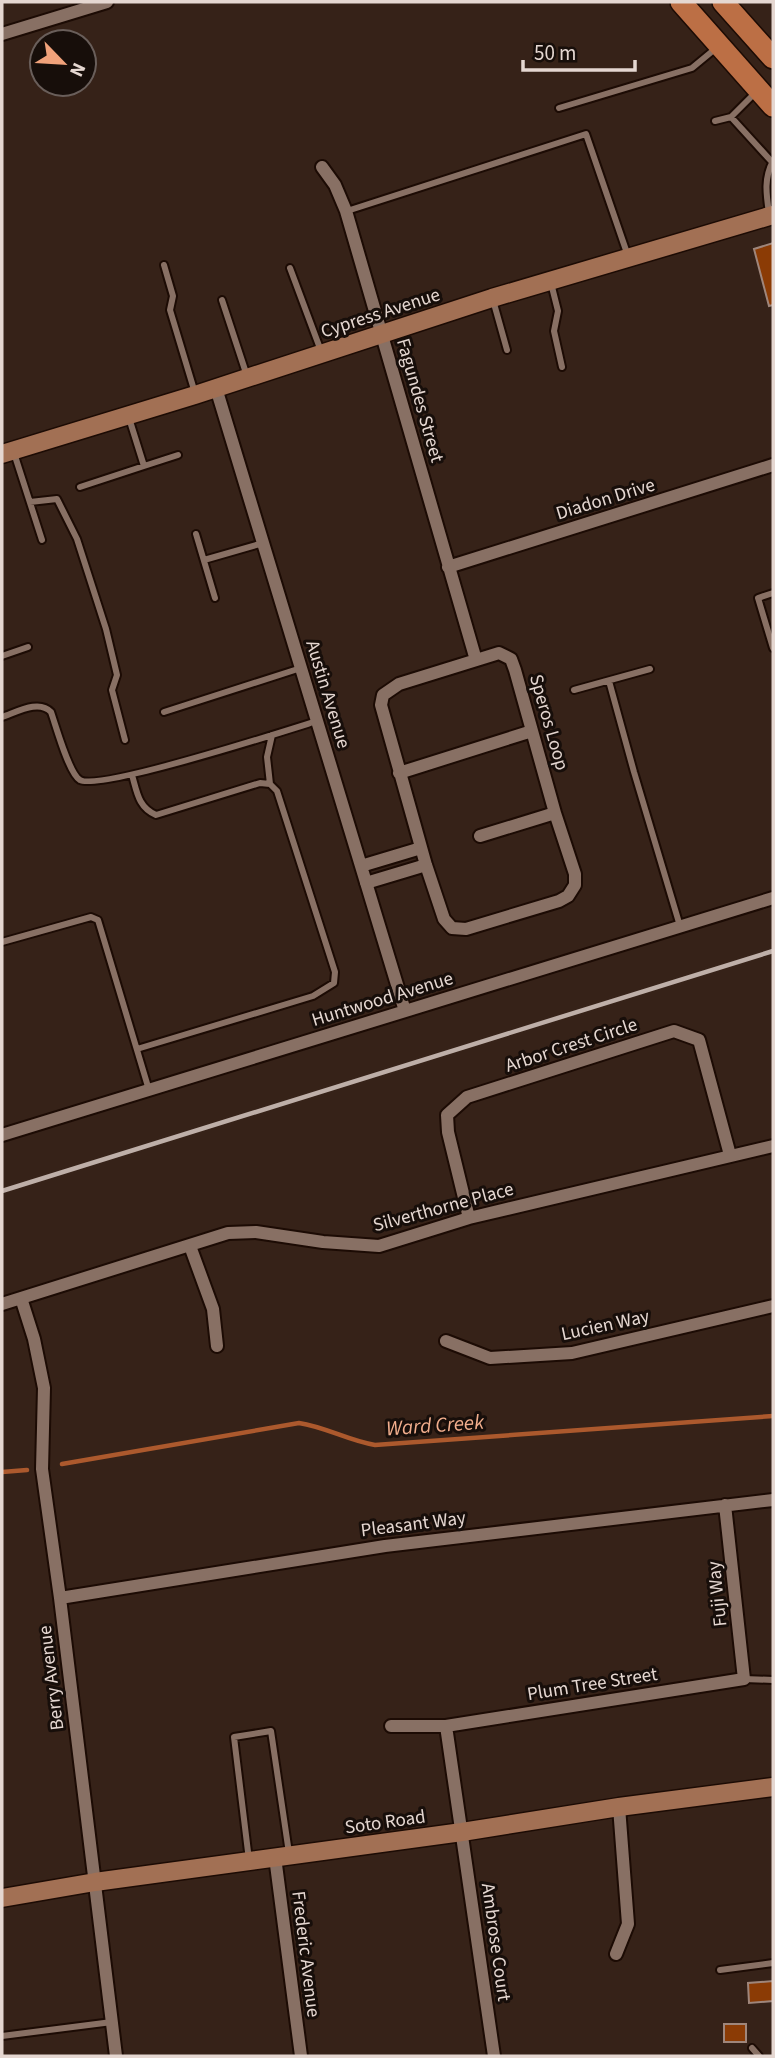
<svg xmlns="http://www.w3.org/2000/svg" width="775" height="2058" viewBox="0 0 775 2058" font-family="'Source Sans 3',sans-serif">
<rect width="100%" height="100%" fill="#362218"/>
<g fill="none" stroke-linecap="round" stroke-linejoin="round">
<!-- stream -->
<path stroke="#ac592d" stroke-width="4.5" d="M62,1464L299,1423C326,1427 349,1441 375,1445L773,1416
M2,1472L27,1470"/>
</g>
<!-- building -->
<path fill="#8b3b05" stroke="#9f867b" stroke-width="2" d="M773,243V305L769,306L754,249Z
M773,1981V2001L749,2003L748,1983Z
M724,2024H746V2042H724Z"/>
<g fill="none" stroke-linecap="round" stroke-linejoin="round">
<defs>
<path id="lane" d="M559,108L692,68L715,49
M731,117L772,162
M715,121L731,117L755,93
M347,211L586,134L628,256
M769,213C766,193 764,178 773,161
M164,265L173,296L170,310L195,393
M290,268L321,351
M551,283L558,311L554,331L562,367
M222,300L247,376
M493,300L507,350
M129,418L144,466L178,455
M14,453L42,540
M80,487L144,466
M30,502L57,499L77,539L106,629L117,675L112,690L125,740
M196,534L215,598
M204,560L263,543
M773,593L758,598L773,648
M2,656L28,647
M609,681L634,772L680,926
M574,690L650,669
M164,712L301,668
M2,717C17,712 39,699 51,712C56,726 69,774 80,780C99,791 285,731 317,721
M132,775C137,792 138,807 156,815L260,783L270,784
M2,942L91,917L98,920L149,1090
M137,1049L313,996L334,983L335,972L277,791L270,784L267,757L272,735
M744,1679L773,1680
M249,1860L234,1737L271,1731L289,1853
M720,1970L773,1963
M2,2036L112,2022
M752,2048L759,2056"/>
<path id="street" d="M2,34L107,2
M322,167L335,185L346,211L476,660
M216,388L405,1011
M448,567L773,465
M499,653L511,659L515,670L555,813L575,874V885L568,896L559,901L466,929L452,928L444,919L426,865L381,705L383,695L399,684Z
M399,773L532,731
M480,836L555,813
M361,866L421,848
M366,883L426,865
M2,1135L773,898
M469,1218L448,1132L447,1115L467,1097L674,1031L699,1040L730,1155
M190,1246L213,1309L217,1346
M21,1298L34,1339L44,1388L42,1469L60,1598L116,2056
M2,1304L228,1233L256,1232L323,1242L379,1246L469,1218L773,1146
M446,1341L490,1358L572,1353L773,1306
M60,1598L385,1546L773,1500
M391,1726H446L744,1679L725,1505
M446,1726L494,2056
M275,1857L301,2056
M616,1954L628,1924L619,1807"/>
<path id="secondary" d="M2,454L195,395L492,298L773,215
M2,1898L95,1882L462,1832L619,1807L773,1787"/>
<path id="primary" d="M681,2L773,106
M723,2L773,58"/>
</defs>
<!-- lane casing -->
<use href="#lane" stroke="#1c0b04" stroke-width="10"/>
<!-- street casing -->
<use href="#street" stroke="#1c0b04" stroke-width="16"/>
<!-- secondary casing -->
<use href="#secondary" stroke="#1c0b04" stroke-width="21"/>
<!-- primary casing -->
<use href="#primary" stroke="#1c0b04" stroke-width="24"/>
<!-- lane -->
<use href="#lane" stroke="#887064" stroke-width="6"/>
<!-- street -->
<use href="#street" stroke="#887064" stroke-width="12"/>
<!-- secondary -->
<use href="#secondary" stroke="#a27054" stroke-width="18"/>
<!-- primary -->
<use href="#primary" stroke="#bc6f45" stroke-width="21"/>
<!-- rail -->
<path stroke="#beafa8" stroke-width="4.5" d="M2,1191L773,951"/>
</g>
<g text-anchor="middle" stroke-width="6" stroke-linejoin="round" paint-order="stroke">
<!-- street labels -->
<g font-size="19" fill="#e5d7d1" stroke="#170e0a">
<text transform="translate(380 312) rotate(-18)" y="7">Cypress Avenue</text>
<text transform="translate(421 400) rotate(74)" y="7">Fagundes Street</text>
<text transform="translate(605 498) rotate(-17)" y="7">Diadon Drive</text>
<text transform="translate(329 694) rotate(73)" y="7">Austin Avenue</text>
<text transform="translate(550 722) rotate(74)" y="7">Speros Loop</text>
<text transform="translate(382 998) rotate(-17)" y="7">Huntwood Avenue</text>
<text transform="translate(571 1044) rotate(-18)" y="7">Arbor Crest Circle</text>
<text transform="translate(443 1206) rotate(-15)" y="7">Silverthorne Place</text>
<text transform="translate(605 1324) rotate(-12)" y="7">Lucien Way</text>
<text transform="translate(413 1523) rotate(-7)" y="7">Pleasant Way</text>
<text transform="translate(716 1594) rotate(-96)" y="7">Fuji Way</text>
<text transform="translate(50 1678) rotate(-97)" y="7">Berry Avenue</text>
<text transform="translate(592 1683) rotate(-9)" y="7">Plum Tree Street</text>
<text transform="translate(385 1821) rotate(-8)" y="7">Soto Road</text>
<text transform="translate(497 1942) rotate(82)" y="7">Ambrose Court</text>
<text transform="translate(307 1954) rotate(83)" y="7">Frederic Avenue</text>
</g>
<!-- water labels -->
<g font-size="21" font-style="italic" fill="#f2ae8d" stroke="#170e0a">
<text transform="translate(435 1425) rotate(-4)" y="7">Ward Creek</text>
</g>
</g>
<!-- border -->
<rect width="775" height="2058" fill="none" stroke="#e5d7d1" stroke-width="7"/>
<!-- north arrow -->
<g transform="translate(63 63) rotate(115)"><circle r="33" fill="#170e0a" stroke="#695e5a" stroke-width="2"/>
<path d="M0-5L12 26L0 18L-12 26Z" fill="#f1a27b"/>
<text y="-10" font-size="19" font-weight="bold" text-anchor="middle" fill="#e5d7d1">N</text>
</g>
<!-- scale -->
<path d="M523 60v10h112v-10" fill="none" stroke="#e5d7d1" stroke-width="3.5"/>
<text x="534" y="60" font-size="21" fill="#e5d7d1" stroke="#170e0a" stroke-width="5" paint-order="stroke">50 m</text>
</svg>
